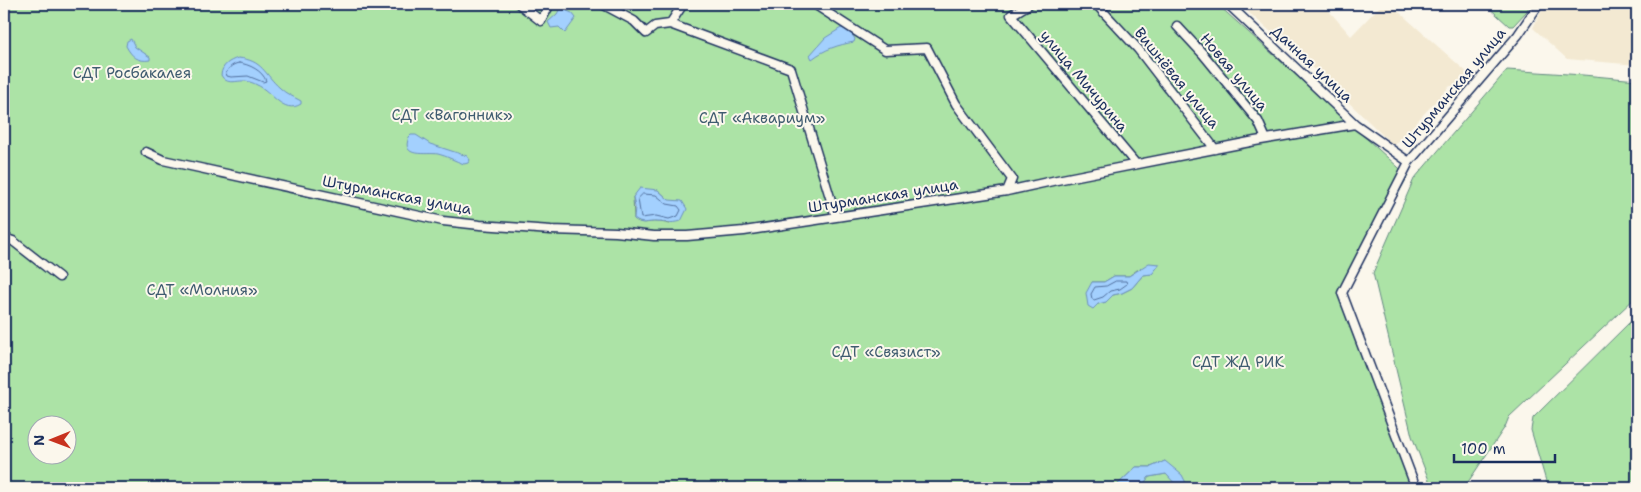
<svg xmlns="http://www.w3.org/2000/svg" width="1641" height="492" viewBox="0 0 1641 492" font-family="'Shantell Sans',sans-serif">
<rect width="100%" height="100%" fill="#fbf7ec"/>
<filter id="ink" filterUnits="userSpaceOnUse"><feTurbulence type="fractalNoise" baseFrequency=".02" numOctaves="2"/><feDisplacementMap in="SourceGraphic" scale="10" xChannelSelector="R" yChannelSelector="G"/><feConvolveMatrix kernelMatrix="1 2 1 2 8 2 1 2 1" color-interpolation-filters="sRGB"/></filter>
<g filter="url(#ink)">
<!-- built -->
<path fill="#f3e9d2" d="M1239,4H1323L1351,36L1382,4H1390L1469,74L1459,87L1450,86L1394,146L1317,72Z
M1545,4H1637V65L1567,59L1533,28Z"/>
<!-- green -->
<path fill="#ace3a6" stroke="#648982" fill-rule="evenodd" d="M4,4H1217L1408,176L1344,291L1419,488H1140L1149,477L1166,474L1177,485L1165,461L1151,467H1136L1114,488H4ZM658,190L669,200L670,224C666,223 661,222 657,222C648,221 643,226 634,219L633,197ZM1159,264L1152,274L1143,275L1132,288L1122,293L1113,295L1106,302L1098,304L1092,282H1104L1114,276H1129L1137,270ZM38,424H68V454H38Z
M1485,4H1530L1527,11L1513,26H1509Z
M1507,70L1583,75L1637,80V296L1509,417L1505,427L1464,488H1432L1412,436L1373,273L1414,179Z
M1634,318H1637V488H1548L1531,430L1533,418Z"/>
<!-- water -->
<path fill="#a3d0fe" stroke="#6d90be" d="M565,4H567V11L572,13L576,18L565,33L559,27L551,28L548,22L557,14L562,5Z
M841,28L849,30L855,39L854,42C838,45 825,49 812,59L810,55L825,38Z
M131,39L135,47L150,57V60C138,62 132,57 126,46L127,41Z
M238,58C263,60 264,74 280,88C286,94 294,97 301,101V104C283,115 272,91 257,85C254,83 250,82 246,81C236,80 227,86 221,75C222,65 229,61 238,58Z
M411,135H416L430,144L467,156L470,160L468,163L464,164C455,161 447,156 438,154C426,152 400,159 409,137Z
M640,188L658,190L669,200L682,201L687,209L681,221C668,224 669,222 657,222C647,221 643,226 634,219L635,207L633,197Z
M1149,263L1160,264L1152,274L1143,275L1132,288L1122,293L1113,295L1106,302L1098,304L1093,309L1088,306L1086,293L1092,282H1104L1114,276H1129Z
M1165,461L1182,475L1186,483L1177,486L1166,474L1149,477L1140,488H1114L1136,467H1151Z"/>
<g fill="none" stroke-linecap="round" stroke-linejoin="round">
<!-- shore -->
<path stroke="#516f9e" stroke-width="1" d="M239,63C249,64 263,71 266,81L263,82L248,76L231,77L227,76L226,73C229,67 233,64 239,63Z
M643,194L656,195L667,204L678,206L681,210L678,216L669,219L656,216L641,218L638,199Z
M1116,281H1126L1127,284L1120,289L1110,291L1103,297L1094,300L1092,299L1091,294L1095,287L1106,286Z"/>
<defs>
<path id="minor" d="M519,4L541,21L550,4
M602,4L634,21L646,33L655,26L670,24L791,69L836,217
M814,4L885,50L927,48L956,104L1012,179L1007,191
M1029,4L1011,15L1136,164
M1096,4L1138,49L1215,149
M1228,4L1355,124
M670,24L683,4
M1177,26L1203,54L1258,121L1266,139
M146,152L163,160L443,221L480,225L551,230L616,232L654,236H687L744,231L1007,191L1057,180L1255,141L1355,124L1409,162
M4,238L13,241L59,277
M1416,488L1342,293L1409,162L1518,35L1539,4"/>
</defs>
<!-- minor casing -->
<use href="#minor" stroke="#1b2f5e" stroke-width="11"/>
<!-- minor -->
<use href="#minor" stroke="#fbf7ec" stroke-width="8"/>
</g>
</g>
<g text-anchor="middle" stroke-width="4" stroke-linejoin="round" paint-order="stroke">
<!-- street labels -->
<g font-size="15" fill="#1b2f5e" stroke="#fbf7ec">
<text transform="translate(1312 64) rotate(43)" y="5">Дачная улица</text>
<text transform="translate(1234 72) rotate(50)" y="5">Новая улица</text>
<text transform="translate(1177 78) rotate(51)" y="5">Вишнёвая улица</text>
<text transform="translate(1084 81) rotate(50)" y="5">улица Мичурина</text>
<text transform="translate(1454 88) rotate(-50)" y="5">Штурманская улица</text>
<text transform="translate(397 195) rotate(11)" y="5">Штурманская улица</text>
<text transform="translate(883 196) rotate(-9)" y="5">Штурманская улица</text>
</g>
<!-- park labels -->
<g font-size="15" fill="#3f5c70" stroke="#fbf7ec">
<text x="132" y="78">СДТ Росбакалея</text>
<text x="452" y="120">СДТ «Вагонник»</text>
<text x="762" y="123">СДТ «Аквариум»</text>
<text x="202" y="295">СДТ «Молния»</text>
<text x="886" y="357">СДТ «Связист»</text>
<text x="1238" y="367">СДТ ЖД РИК</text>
</g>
</g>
<!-- margin -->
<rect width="1641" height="492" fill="none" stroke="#fbf7ec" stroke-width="20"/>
<rect x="10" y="10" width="1621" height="472" fill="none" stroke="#1b2f5e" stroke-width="2" filter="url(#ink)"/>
<!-- north arrow -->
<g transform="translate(52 440) rotate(269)"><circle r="24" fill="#fbf7ec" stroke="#a1a7b3"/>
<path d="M0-4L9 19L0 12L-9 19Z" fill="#c8321e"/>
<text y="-8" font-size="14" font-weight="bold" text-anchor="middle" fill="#1b2f5e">N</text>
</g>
<!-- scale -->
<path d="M1454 454v8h101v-8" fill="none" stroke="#1b2f5e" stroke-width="2.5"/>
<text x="1461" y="454" font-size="15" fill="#1b2f5e" stroke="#fbf7ec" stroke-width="4" paint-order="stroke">100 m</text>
</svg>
